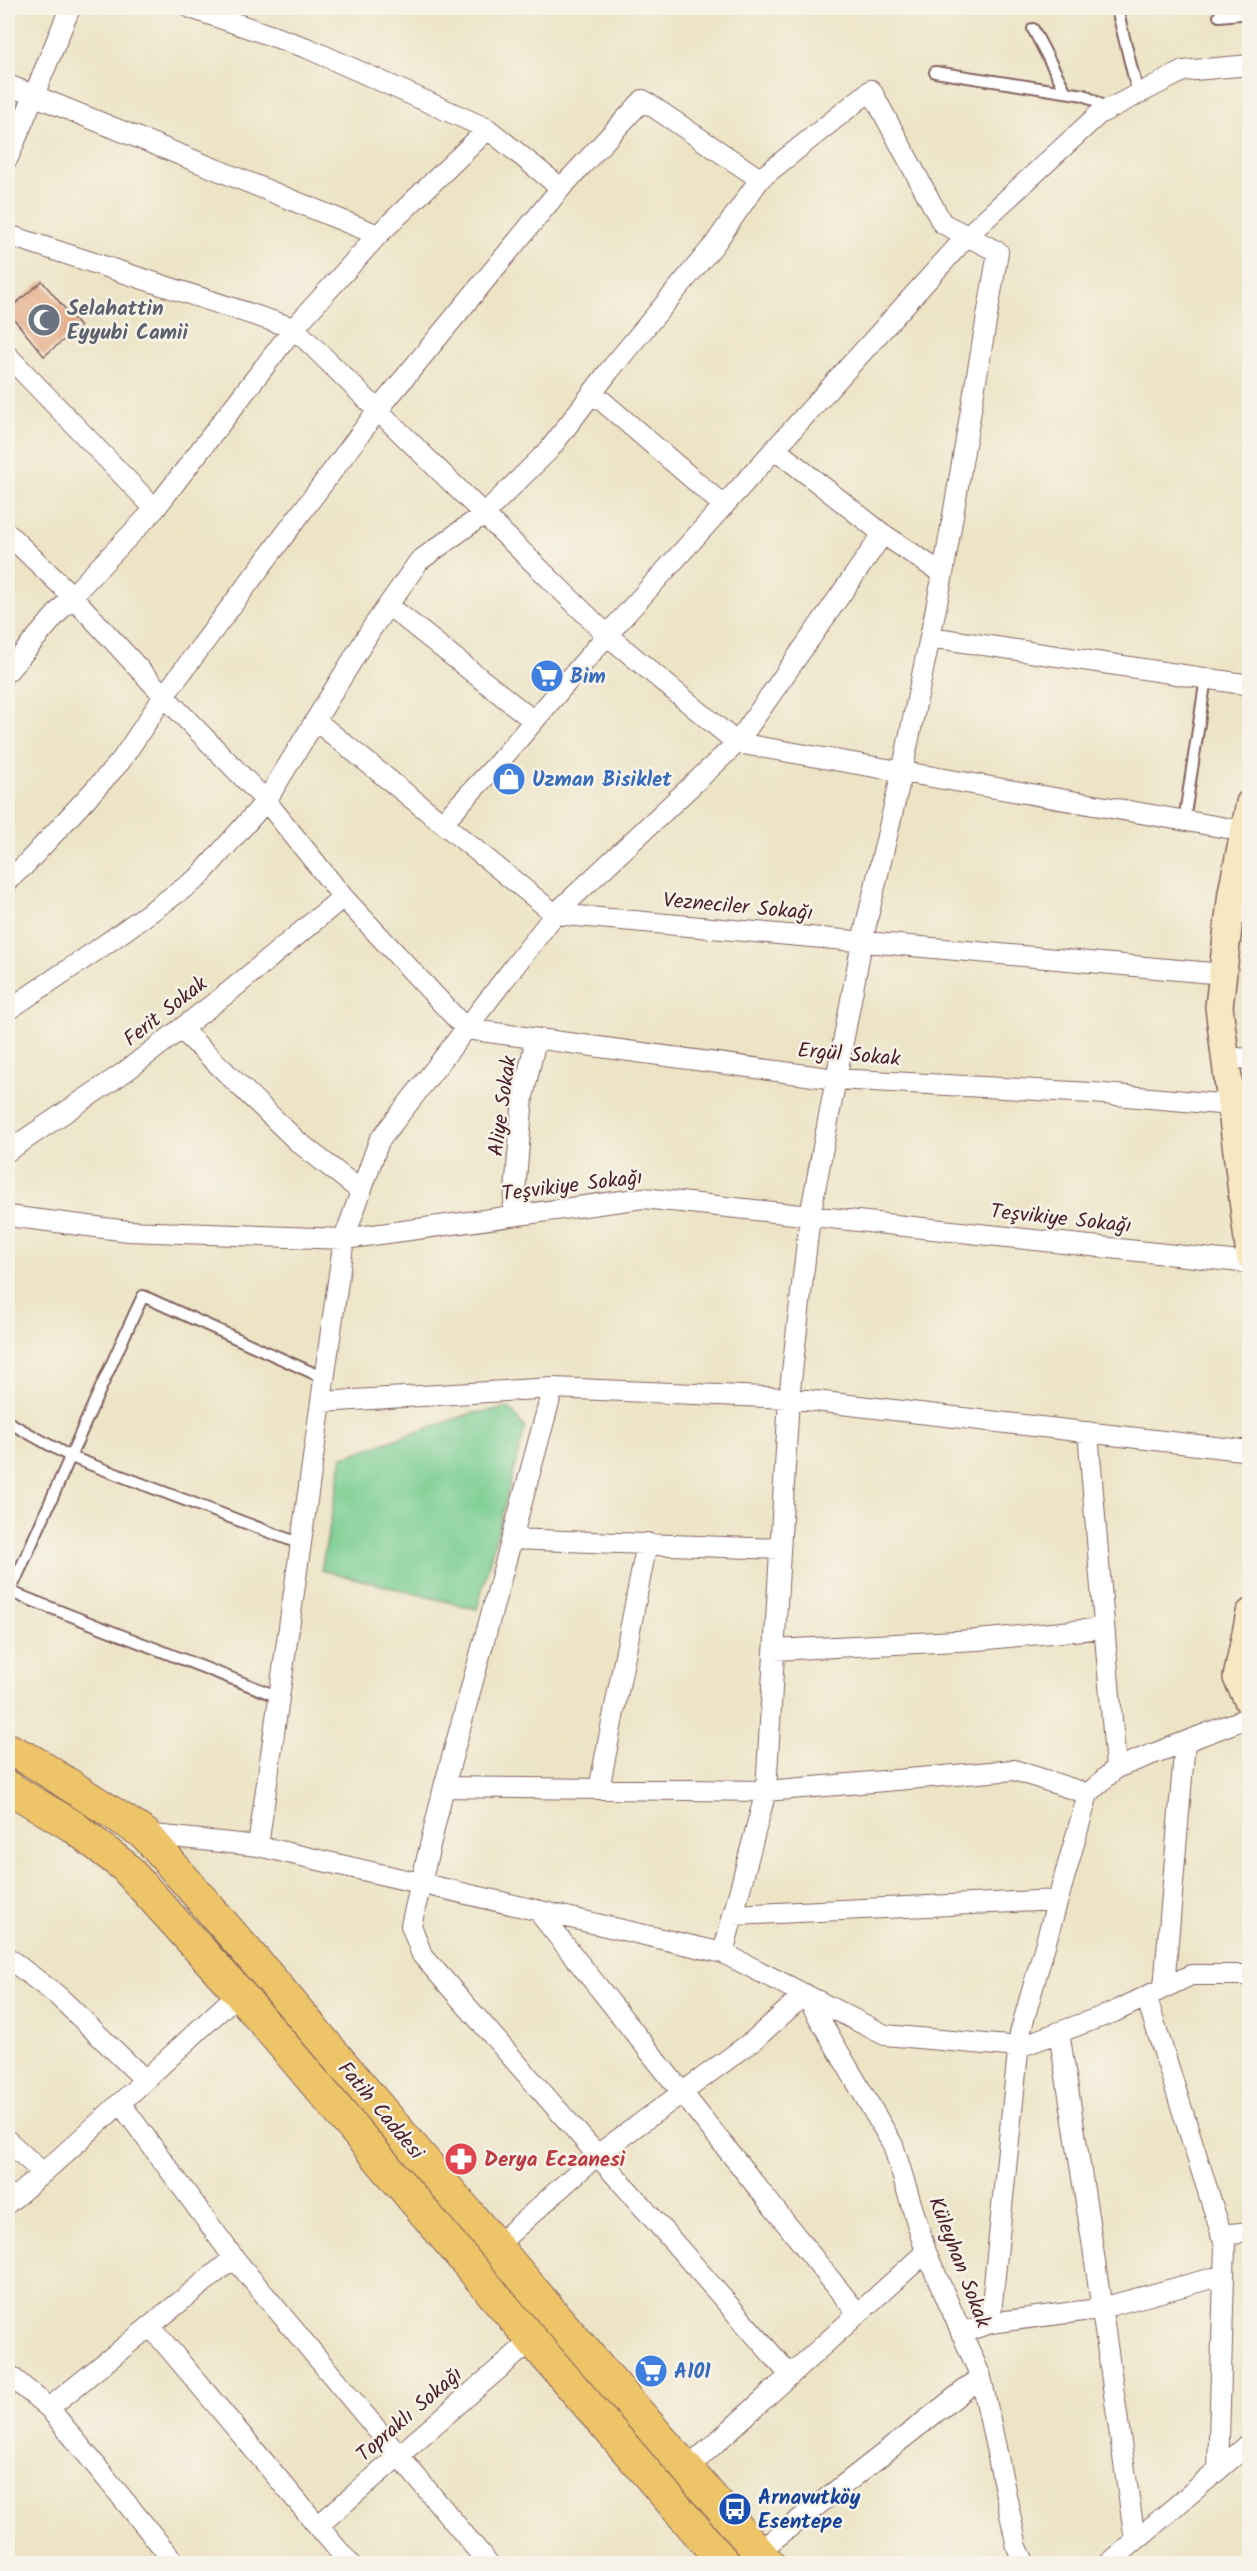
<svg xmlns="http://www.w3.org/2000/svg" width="1257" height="2571" viewBox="0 0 1257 2571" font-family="Kalam,sans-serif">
<rect width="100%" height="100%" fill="#f7f3e8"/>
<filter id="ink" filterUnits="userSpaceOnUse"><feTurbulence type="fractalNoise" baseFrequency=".0167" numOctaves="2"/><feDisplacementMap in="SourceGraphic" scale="12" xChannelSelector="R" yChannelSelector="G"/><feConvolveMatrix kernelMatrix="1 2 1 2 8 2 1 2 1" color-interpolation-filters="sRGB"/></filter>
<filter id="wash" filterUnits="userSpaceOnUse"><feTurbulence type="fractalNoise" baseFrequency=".008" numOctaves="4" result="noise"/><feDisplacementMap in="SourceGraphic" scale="24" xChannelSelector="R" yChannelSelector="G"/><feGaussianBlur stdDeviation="1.35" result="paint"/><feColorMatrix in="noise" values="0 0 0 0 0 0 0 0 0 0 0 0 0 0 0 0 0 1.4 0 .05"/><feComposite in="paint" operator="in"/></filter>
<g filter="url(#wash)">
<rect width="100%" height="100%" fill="#ede4c6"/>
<!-- green -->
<path fill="#78cd91" stroke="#61765e" stroke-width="1.5" d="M509,1408L525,1428L477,1609L321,1570L343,1457L473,1413Z"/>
<g id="blocks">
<!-- building -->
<path fill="#e2a37b" d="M42,281L80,327L44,356L8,312V310Z"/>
</g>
</g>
<g filter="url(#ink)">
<use href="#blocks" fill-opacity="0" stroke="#836461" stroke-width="1.5"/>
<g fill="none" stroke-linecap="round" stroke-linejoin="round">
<defs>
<path id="lane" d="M1117,9L1138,94
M1219,16L1250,13
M1033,29L1066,92
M935,72L1084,95L1108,109
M1184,821L1206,678
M8,1422L71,1457L301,1544
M8,1591L279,1697
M8,1596C54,1496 96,1395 143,1296L324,1378"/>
<path id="street" d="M191,8L307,48L488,129L561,188
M8,85L378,235
M8,158L70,8
M8,235L294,328L607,635L737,743L1244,831
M8,356L155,509
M593,393L724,506
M775,449L883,534L943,574
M8,534L72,596L164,696L266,801L343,897L466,1029L836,1079L1092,1093L1231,1105
M388,605L534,721
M930,637L1250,685
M8,671L72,596L155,509L294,328L378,235L488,129
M316,721L555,914L1223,974
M442,823L499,762L607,635L967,236L1099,114L1183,71L1250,65
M8,880L24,866L120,762L164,696L378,410L561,188L643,100L760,179
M1228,923L1250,905
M8,1010L100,948L198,878L266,801L372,628L419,561L484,514L549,450L609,371L714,245L760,179L871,90L942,223L998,252L943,574L902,772L862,942L810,1216L789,1398L766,1791L723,1953
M181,1029L297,1141L361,1191
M1225,1057L1250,1059
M8,1151L126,1071L230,991L343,897
M513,1215L523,1097L536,1039
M8,1216L128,1231L344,1239L643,1198L1250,1263
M553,1388L444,1787L411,1925L422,1955L790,2375
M321,1402L553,1388L789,1398L1250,1451
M1088,1432L1116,1768
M512,1539L780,1549
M774,1650L977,1640L1104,1628
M444,1787L766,1791L1014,1770L1088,1794
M599,1789L647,1543
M145,1834L258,1846L723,1953L885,2035L1019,2047L1114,2012L1191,1975H1250
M258,1846L344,1239L379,1141L555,914L737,743L883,534
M537,1910L858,2314
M733,1915L1058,1900
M8,1958L58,1996L144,2079
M1164,1988L1185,1742
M1146,1996L1225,2245L1218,2470
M1059,2032L1092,2241L1135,2540
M121,2104L234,2258L489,2564
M8,2141L43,2173
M8,2203C88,2136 162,2063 239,1993
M1221,2235L1250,2232
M496,2246L597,2155L754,2040L805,1994L893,2145L926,2252L981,2377L1017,2547L1025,2564
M990,2323L1098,2309L1224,2275
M150,2326L350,2564
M961,2333L990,2323L1020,2033L1088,1794L1116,1768L1250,1717
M8,2374L49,2408L176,2564
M49,2408L234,2258
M687,2469L926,2252
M319,2525L532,2340
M758,2552L981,2377
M1108,2564L1250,2443"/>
<path id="secondary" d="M1250,803L1232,892L1219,1007L1250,1256
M1250,1613L1237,1678L1250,1704"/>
<path id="primary" d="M8,1749L34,1762L145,1834L275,1984L559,2321L769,2564
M8,1787L74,1827L125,1867L239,1993L532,2340L725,2564"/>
</defs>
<!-- lane casing -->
<use href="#lane" stroke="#836461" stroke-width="14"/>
<!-- street casing -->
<use href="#street" stroke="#836461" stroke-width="22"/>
<!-- secondary casing -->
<use href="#secondary" stroke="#836461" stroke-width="30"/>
<!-- primary casing -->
<use href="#primary" stroke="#836461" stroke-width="34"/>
<!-- lane -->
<use href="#lane" stroke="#fff" stroke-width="10"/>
<!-- street -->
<use href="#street" stroke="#fff" stroke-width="20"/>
<!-- secondary -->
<use href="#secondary" stroke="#f8e7c3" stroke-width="27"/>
<!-- primary -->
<use href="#primary" stroke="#eec469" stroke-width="32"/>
</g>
</g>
<!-- icons -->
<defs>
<symbol id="mosque-disc" viewBox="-11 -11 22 22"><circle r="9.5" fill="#6b7280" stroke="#f7f3e8"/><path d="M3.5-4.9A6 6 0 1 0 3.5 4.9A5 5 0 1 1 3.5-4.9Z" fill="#fff"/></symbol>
<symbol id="supermarket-disc" viewBox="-11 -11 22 22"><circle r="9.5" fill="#3f7fe0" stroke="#f7f3e8"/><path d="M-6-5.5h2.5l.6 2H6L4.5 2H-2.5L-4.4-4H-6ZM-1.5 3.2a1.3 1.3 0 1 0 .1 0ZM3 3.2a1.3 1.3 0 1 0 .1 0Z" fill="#fff"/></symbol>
<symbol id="shop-disc" viewBox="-11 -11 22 22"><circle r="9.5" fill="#3f7fe0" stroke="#f7f3e8"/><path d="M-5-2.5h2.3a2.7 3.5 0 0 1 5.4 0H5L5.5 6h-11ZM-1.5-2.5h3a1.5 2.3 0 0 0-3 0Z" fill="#fff"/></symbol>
<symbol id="pharmacy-disc" viewBox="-11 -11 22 22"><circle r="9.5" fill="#e0444e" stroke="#f7f3e8"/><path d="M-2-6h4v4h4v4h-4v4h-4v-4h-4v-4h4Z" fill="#fff"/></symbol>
<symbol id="bus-disc" viewBox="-11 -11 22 22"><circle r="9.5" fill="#1a4fb4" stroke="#f7f3e8"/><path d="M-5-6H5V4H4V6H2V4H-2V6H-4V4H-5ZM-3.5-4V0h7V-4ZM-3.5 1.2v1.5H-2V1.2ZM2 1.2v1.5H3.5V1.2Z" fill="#fff"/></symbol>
</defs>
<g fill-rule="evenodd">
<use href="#mosque-disc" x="25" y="301" width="38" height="38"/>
<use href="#supermarket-disc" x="528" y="657" width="38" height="38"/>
<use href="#shop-disc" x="490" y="760" width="38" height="38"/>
<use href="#pharmacy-disc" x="442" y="2140" width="38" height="38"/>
<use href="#supermarket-disc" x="632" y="2352" width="38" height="38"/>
<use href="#bus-disc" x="716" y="2490" width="38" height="38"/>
</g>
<g text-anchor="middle" stroke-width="5" stroke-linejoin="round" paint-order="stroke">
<!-- worship labels -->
<g font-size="21" font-weight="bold" fill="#5b616d" stroke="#f7f3e8" text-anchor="start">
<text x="67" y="315">Selahattin<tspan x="67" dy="24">Eyyubi Camii</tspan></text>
</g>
<!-- shop labels -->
<g font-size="21" font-weight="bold" fill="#366cbe" stroke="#f7f3e8" text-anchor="start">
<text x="570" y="683">Bim</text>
<text x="532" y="786">Uzman Bisiklet</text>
<text x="674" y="2378">A101</text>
</g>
<!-- street labels -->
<g font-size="21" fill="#4a1f2b" stroke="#f7f3e8">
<text transform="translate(738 906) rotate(5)" y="7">Vezneciler Sokağı</text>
<text transform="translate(165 1011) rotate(-38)" y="7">Ferit Sokak</text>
<text transform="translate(849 1054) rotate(5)" y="7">Ergül Sokak</text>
<text transform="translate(502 1106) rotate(-82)" y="7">Aliye Sokak</text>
<text transform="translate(572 1185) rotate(-7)" y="7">Teşvikiye Sokağı</text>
<text transform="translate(1061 1218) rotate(6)" y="7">Teşvikiye Sokağı</text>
<text transform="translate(381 2110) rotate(50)" y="7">Fatih Caddesi</text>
<text transform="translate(960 2262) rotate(69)" y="7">Küleyhan Sokak</text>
<text transform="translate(409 2414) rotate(-41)" y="7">Topraklı Sokağı</text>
</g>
<!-- health labels -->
<g font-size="21" font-weight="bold" fill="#be3a42" stroke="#f7f3e8" text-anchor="start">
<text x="484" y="2166">Derya Eczanesi</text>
</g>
<!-- transit labels -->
<g font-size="21" font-weight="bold" fill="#164399" stroke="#f7f3e8" text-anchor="start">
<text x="758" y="2504">Arnavutköy<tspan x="758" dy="24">Esentepe</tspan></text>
</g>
</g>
<!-- margin -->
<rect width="1257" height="2571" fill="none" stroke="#f7f3e8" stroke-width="30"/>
</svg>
